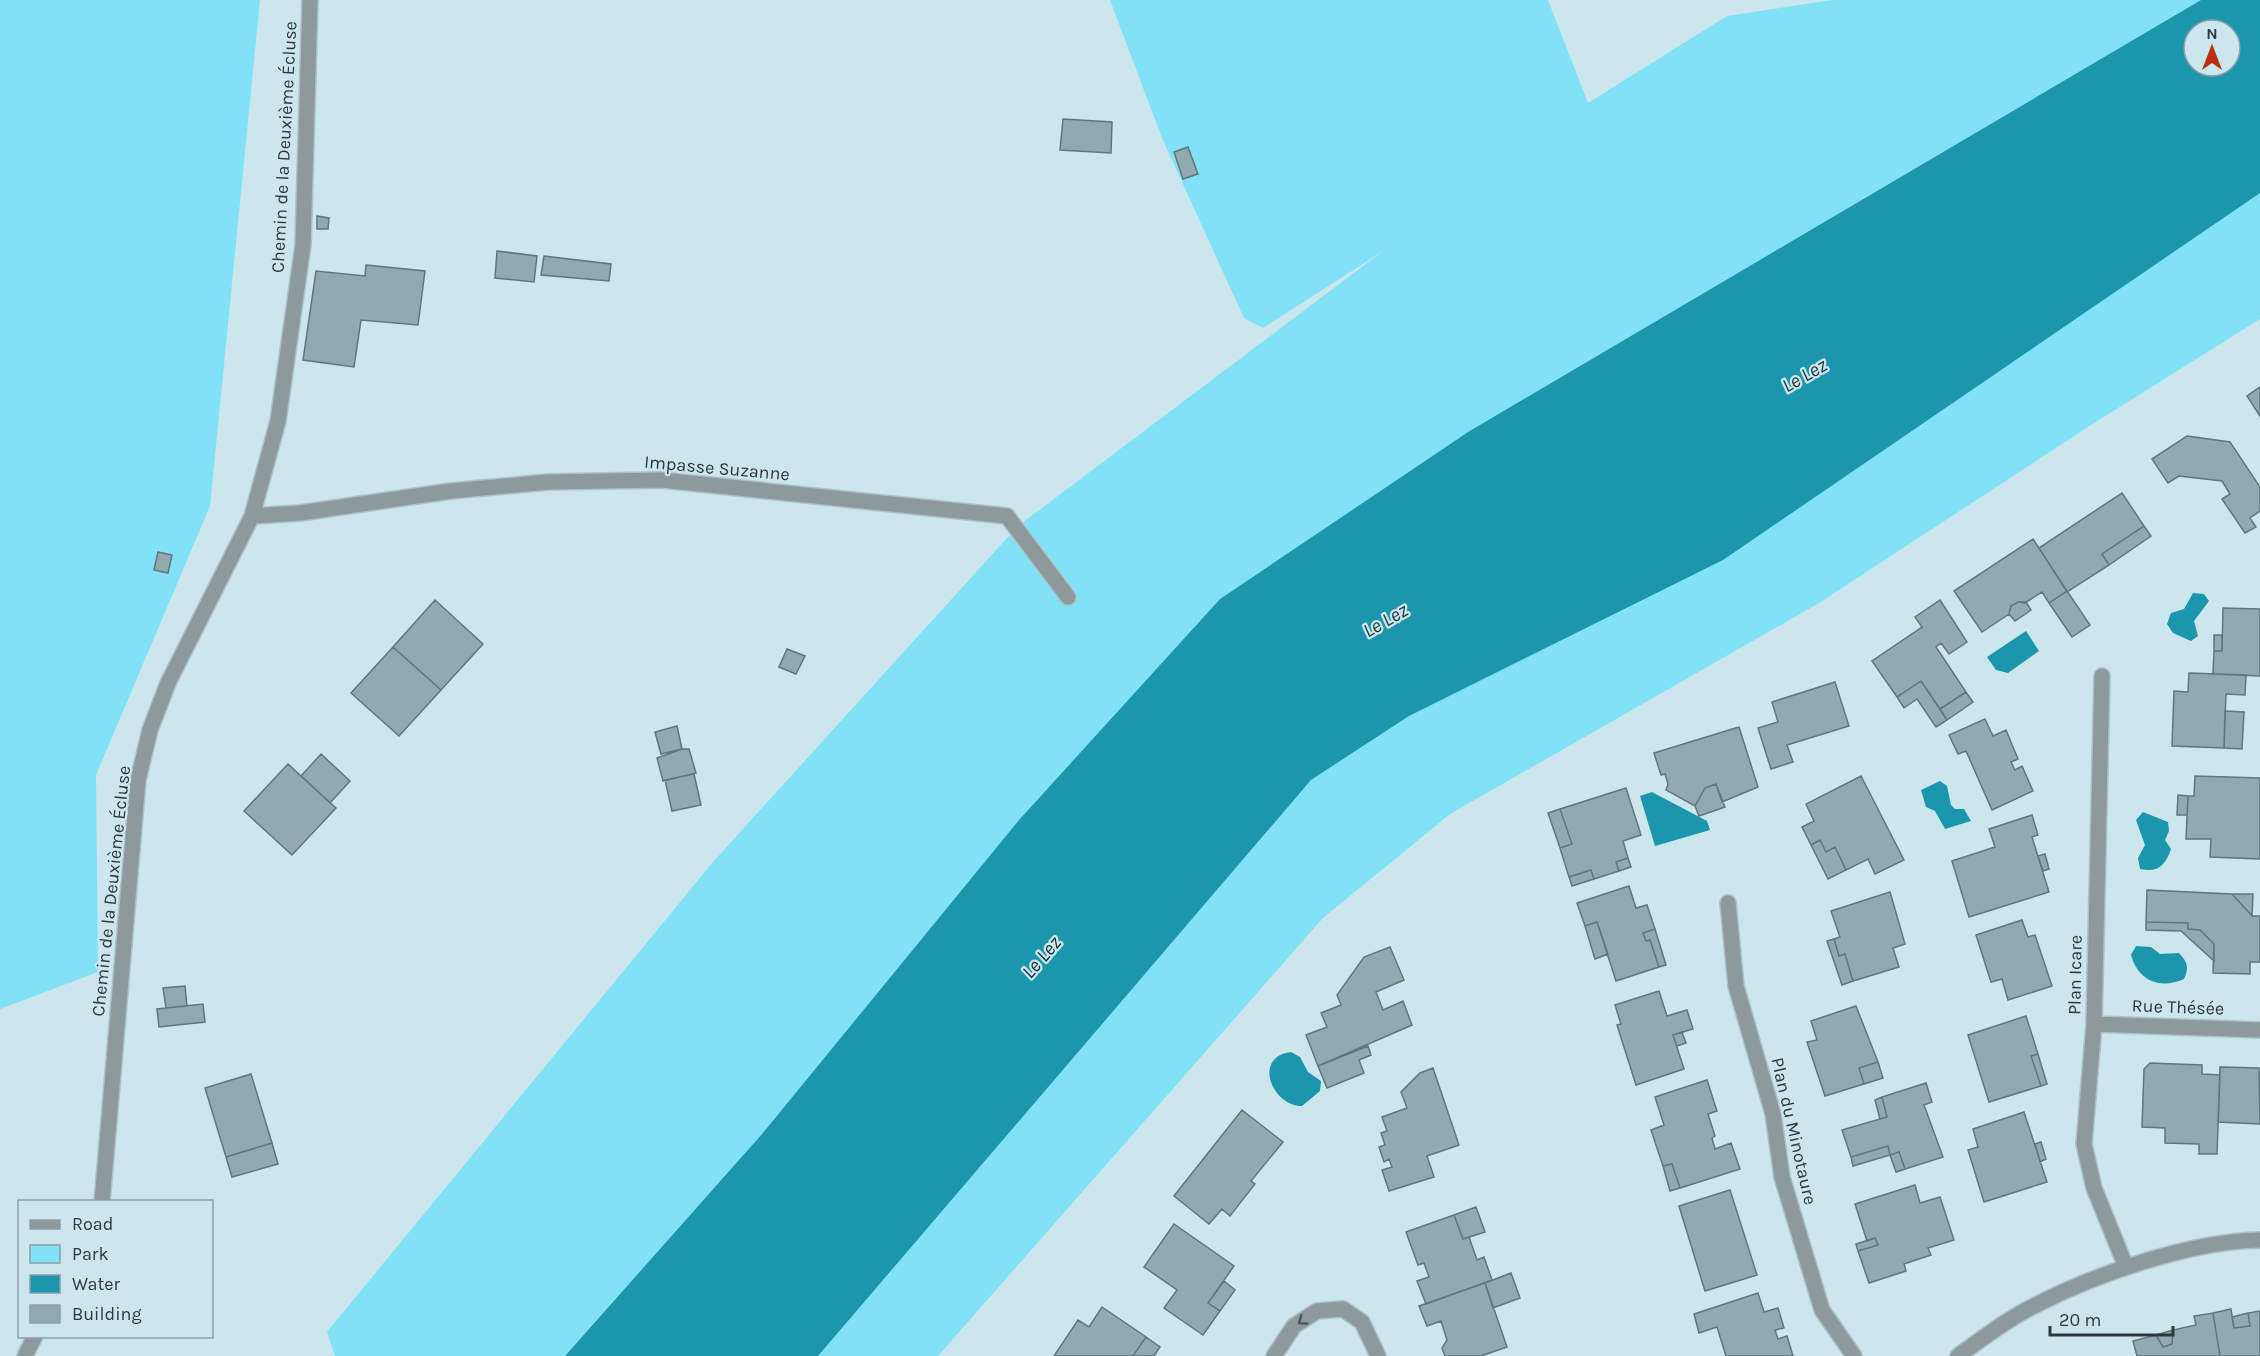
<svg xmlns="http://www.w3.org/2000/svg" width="2260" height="1356" viewBox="0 0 2260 1356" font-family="Karla,sans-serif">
<rect width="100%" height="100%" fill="#cbe6ec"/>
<!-- green -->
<path fill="#81e1f7" d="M0,0H260L210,506L96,775L98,972L0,1009Z
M1110,0H1548L1588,103L1727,16L1832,0H2201L1468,432L1220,599L1019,820L762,1134L565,1356H335L327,1332L713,862L1018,526L1383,251L1263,328L1244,318L1162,138Z
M2260,189V319L2091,425L1819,603L1450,814L1323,918L938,1356H818L1311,780L1409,716Z"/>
<!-- water -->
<path fill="#1b96ac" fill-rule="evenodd" d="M2201,0H2260V193L1723,560L1409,716L1311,780L818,1356H565L762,1134L1019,820L1220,599L1468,432ZM2194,30H2230V66H2194Z
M2193,593L2204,594L2209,601L2194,621L2198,636L2191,641L2173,633L2167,624L2171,613L2184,609Z
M2026,631L2039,651L2008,673L1996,670L1987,657Z
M1940,781L1947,786L1951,805L1955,809H1964L1971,821L1945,829L1935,811L1926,807L1921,790Z
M1652,792L1707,821L1710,830L1655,846L1640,796Z
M2143,812L2168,822L2169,831L2165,840L2171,849C2165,866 2158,873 2140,869L2138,858L2145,845L2136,820Z
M2136,946L2151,947L2160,954L2179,953C2188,963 2189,967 2184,979C2159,990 2138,980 2131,955Z
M1291,1052L1300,1057L1308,1072L1321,1081L1320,1091L1302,1106C1272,1106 1252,1057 1291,1052Z"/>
<!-- building -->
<path fill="#90aab0" stroke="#5e777c" stroke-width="1.5" d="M1063,119L1112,122L1111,153L1060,150Z
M1188,147L1198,174L1183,179L1174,152Z
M317,216L329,218L328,229H317Z
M497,251L537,256L534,282L495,278Z
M544,256L611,264L609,281L541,275Z
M366,265L425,271L418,325L361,320L354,367L303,360L316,271L365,276Z
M2260,387V416L2247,396Z
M2187,436L2230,442L2260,487V511L2250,518L2256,527L2245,533L2222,499L2230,494L2222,481L2179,476L2168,483L2152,459Z
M2122,493L2144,526L2102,554L2109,565L2067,592L2039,548Z
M2144,526L2151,536L2109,565L2102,554Z
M2033,539L2067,591L2049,603L2042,592L2025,603L2018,602L2011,606L2009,614L1982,632L1954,591Z
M158,552L172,555L168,573L154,570Z
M2067,591L2090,625L2072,637L2049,603Z
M435,600L483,644L441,690L393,647Z
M1940,600L1967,642L1949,654L1941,643L1936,647L1966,692L1940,709L1921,681L1897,697L1872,661L1922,627L1915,617Z
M2018,602H2026L2031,610L2015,621L2009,614L2011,606Z
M2223,608L2260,609V676L2213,674L2214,651H2222Z
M2214,635H2222V651H2214Z
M393,647L441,690L399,736L351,693Z
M787,649L805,656L796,674L779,667Z
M2189,673L2246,675L2245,695L2226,694L2224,748L2172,746L2174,691L2188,692Z
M1921,681L1947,720L1936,727L1917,699L1904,708L1897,697Z
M1835,682L1849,726L1787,745L1793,762L1771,769L1758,728L1778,722L1772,702Z
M1966,692L1973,702L1947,720L1940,709Z
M2225,711L2244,712L2242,749L2224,748Z
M1985,719L1993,736L2006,730L2018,759L2011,762L2015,770L2022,766L2033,791L1992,810L1966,751L1958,754L1949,735Z
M677,726L682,749L661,754L655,732Z
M1739,727L1758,787L1722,802L1716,784L1705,788L1695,806L1666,790L1668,784L1665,774L1661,775L1654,753Z
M682,749H689L696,773L663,781L657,758Z
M321,754L350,781L330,803L301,776Z
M288,764L336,808L292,855L244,811Z
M694,774L701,805L672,811L665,780Z
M1861,776L1904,860L1875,874L1868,859L1846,870L1835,847L1826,852L1820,840L1811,845L1802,827L1814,821L1806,804Z
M2195,776L2260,778V859L2210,857L2211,839H2186L2188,796H2194Z
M1716,784L1725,807L1699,816L1695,806L1705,788Z
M1626,788L1641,835L1623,841L1628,858L1616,862L1619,871L1594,879L1591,870L1569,877L1560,848L1572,844L1560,809Z
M2178,795L2188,796L2187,815H2177Z
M1560,809L1572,844L1560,848L1548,813Z
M2032,815L2038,835L2032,837L2049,892L1969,917L1952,861L1995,847L1989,829Z
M1820,840L1826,852L1835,847L1846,870L1828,879L1811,845Z
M2045,854L2049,869L2043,871L2038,856Z
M1628,858L1631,867L1619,871L1616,862Z
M1591,870L1594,879L1572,886L1569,877Z
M1629,886L1636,908L1647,905L1655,929L1643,933L1646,941L1650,940L1659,967L1616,981L1597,922L1585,926L1577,903Z
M2147,890L2232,894L2252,916H2260V962H2250V974L2213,973L2214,944L2200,930L2188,929V923L2146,922Z
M1890,892L1905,944L1893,948L1899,967L1853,981L1845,954L1839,956L1834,939L1840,937L1831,911Z
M2232,894H2253L2252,916Z
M2022,920L2028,937L2035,935L2052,986L2008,1000L2002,979L1991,982L1976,935Z
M1597,922L1608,954L1595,959L1585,926Z
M2146,922L2188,923V929L2200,930L2214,944V961L2181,931L2146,930Z
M1655,929L1666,965L1659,967L1650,940L1646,941L1643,933Z
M1834,939L1839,956L1845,954L1853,981L1842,985L1827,941Z
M1390,947L1404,980L1376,992L1383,1010L1403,1001L1412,1025L1318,1066L1306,1035L1327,1027L1321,1013L1341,1005L1337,995L1364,957Z
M185,986L187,1006L166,1008L163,988Z
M1659,991L1667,1016L1687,1010L1693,1029L1673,1035L1684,1069L1636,1085L1617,1025L1621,1024L1615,1005Z
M203,1004L205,1022L159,1027L157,1009Z
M1856,1006L1878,1062L1859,1068L1864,1084L1825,1096L1807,1042L1817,1040L1811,1021Z
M2026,1016L2038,1054L2031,1056L2041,1086L1989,1102L1968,1035Z
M1682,1032L1686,1043L1677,1046L1673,1035Z
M1368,1046L1371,1055L1359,1060L1364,1073L1327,1088L1318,1066Z
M2038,1054L2047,1084L2041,1086L2031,1056Z
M1878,1062L1883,1078L1864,1084L1859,1068Z
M2150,1063L2202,1065V1074L2220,1075L2217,1154H2199V1144L2165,1143V1128L2142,1127L2144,1069Z
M2220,1067L2259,1068L2260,1124L2218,1122Z
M1433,1068L1459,1145L1427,1156L1434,1177L1389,1191L1382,1170L1392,1167L1389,1159L1384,1162L1379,1147L1385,1145L1381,1133L1387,1131L1382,1117L1407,1108L1401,1092L1420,1073Z
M251,1074L272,1143L226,1157L205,1088Z
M1707,1080L1717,1111L1708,1114L1715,1136L1712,1138L1715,1149L1731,1143L1740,1169L1680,1188L1672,1164L1663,1166L1651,1130L1664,1125L1655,1097Z
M1926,1083L1932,1102L1924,1105L1943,1157L1905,1169L1899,1152L1890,1155L1888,1146L1851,1157L1842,1130L1887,1117L1882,1097Z
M1882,1097L1887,1117L1880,1119L1875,1100Z
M1242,1110L1283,1142L1251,1181L1255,1184L1230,1216L1222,1209L1209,1224L1174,1196Z
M2024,1112L2047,1182L1984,1202L1968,1150L1978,1147L1973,1129Z
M2041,1142L2046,1159L2040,1162L2035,1144Z
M272,1143L278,1164L232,1177L226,1157Z
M1888,1146L1890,1155L1853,1166L1851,1157Z
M1899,1152L1905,1169L1896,1172L1890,1155Z
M1672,1164L1680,1188L1670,1191L1663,1166Z
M1915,1185L1920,1203L1940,1197L1954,1240L1928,1248L1931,1255L1904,1264L1906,1271L1869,1283L1858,1251L1878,1245L1875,1238L1867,1241L1855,1204Z
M1730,1190L1757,1275L1705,1291L1679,1206Z
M1476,1207L1485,1232L1463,1239L1454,1215Z
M1454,1215L1463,1239L1469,1237L1477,1260L1484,1257L1492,1280L1426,1304L1417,1281L1429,1277L1424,1263L1418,1265L1406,1232Z
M1174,1224L1234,1266L1208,1303L1220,1311L1203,1335L1164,1308L1177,1290L1144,1267Z
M1875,1238L1878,1245L1858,1251L1856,1244Z
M1511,1273L1520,1298L1493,1308L1485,1283Z
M1224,1281L1235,1290L1220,1311L1208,1303Z
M1485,1283L1507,1347L1481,1356H1445L1442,1348L1447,1340L1441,1321L1427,1326L1419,1306Z
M1758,1293L1764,1312L1778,1308L1784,1328L1775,1330L1778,1339L1787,1336L1793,1356H1726L1717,1327L1699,1333L1694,1314Z
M1102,1307L1146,1337L1133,1356H1054L1078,1320L1089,1327Z
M2231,1309L2234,1328L2250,1326L2248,1313L2260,1311V1356H2220L2213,1313Z
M2213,1313L2220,1356H2137L2133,1341L2156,1335L2163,1347L2172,1344L2173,1330L2196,1325L2194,1316Z
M2248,1313L2250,1326L2234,1328L2232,1317Z
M2173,1330L2172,1344L2163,1347L2156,1335Z
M1146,1337L1160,1347L1154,1356H1133Z"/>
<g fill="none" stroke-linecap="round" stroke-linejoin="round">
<defs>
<path id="minor" d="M252,516L300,513L451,491L548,482L662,480L1007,516L1068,597
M2102,676L2094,1024L2084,1144L2094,1188L2126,1267
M1728,903L1736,986L1773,1114L1782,1177L1822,1310L1854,1356
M2094,1024L2260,1030
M102,1202L138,780L150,730L168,683L252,516L278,421L303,245L310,0
M25,1356L35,1336
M1274,1356L1294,1326L1317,1311L1343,1309L1362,1322L1378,1356
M1958,1356C1982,1339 2007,1319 2034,1306C2095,1274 2192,1241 2260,1240"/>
</defs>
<!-- minor casing -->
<use href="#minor" stroke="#abc3c8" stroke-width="18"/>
<!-- minor -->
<use href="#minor" stroke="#8d999b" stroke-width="15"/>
</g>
<!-- one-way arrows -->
<defs><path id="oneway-chevron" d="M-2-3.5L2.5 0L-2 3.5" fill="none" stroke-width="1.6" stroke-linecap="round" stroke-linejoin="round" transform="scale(1.5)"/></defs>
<use stroke="#4a5557" href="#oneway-chevron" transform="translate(1302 1321) rotate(145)"/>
<g text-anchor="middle" stroke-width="4.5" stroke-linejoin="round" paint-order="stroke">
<!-- street labels -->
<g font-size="18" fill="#2d383a" stroke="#cbe6ec">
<text transform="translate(284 147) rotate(-87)" y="6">Chemin de la Deuxième Écluse</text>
<text transform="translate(717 468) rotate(5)" y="6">Impasse Suzanne</text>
<text transform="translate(111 891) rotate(-84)" y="6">Chemin de la Deuxième Écluse</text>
<text transform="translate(2075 975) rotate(-89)" y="6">Plan Icare</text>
<text transform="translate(2178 1007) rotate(2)" y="6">Rue Thésée</text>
<text transform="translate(1794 1131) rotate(77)" y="6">Plan du Minotaure</text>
</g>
<!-- water labels -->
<g font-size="20" font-style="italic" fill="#1a3237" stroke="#cbe6ec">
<text transform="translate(1804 375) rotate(-30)" y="7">Le Lez</text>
<text transform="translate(1385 620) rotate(-30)" y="7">Le Lez</text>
<text transform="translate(1041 957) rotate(-49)" y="7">Le Lez</text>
</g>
</g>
<!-- legend -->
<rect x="18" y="1200" width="195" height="138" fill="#cbe6ec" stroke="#8ca0a5" stroke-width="1.5"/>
<rect x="30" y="1220" width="30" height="9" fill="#8d999b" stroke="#8ca0a5" stroke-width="1.5"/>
<text x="72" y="1230" font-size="18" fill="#2d383a">Road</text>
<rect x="30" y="1245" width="30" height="18" fill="#81e1f7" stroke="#8ca0a5" stroke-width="1.5"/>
<text x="72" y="1260" font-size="18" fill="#2d383a">Park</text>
<rect x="30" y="1275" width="30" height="18" fill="#1b96ac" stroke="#8ca0a5" stroke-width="1.5"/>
<text x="72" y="1290" font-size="18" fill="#2d383a">Water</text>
<rect x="30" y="1305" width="30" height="18" fill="#90aab0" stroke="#8ca0a5" stroke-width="1.5"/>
<text x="72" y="1320" font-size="18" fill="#2d383a">Building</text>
<!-- north arrow -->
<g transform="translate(2212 48)"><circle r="28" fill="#cbe6ec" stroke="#8ca0a5" stroke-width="1.5"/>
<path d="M0-4.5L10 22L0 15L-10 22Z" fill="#bb3011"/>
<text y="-9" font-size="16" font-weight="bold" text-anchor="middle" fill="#2d383a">N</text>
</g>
<!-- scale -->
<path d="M2050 1326v9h123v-9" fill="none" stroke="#2d383a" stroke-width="3"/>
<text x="2059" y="1326" font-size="18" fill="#2d383a" stroke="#cbe6ec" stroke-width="4.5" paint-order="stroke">20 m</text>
</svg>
